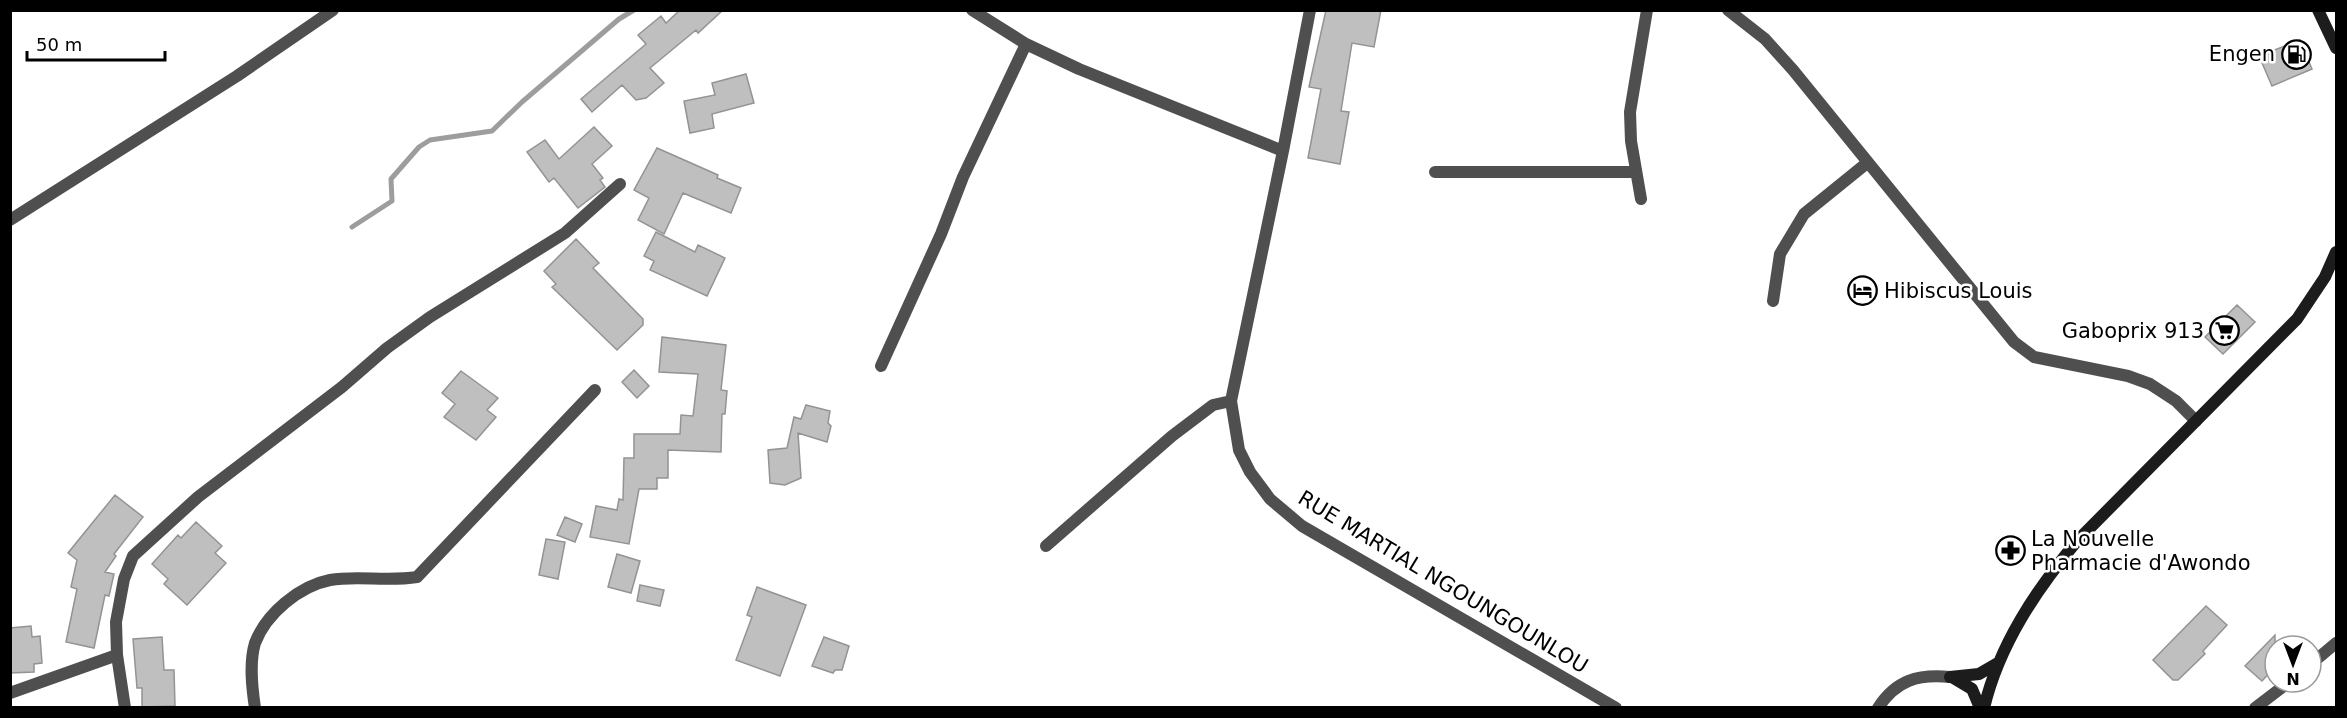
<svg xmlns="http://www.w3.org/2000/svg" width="2347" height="718" viewBox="0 0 2347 718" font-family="'DejaVu Sans',sans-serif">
<rect width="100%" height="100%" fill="#fff"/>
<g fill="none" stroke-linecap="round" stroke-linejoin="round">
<!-- stream -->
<path stroke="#9d9d9d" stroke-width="5" d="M352,227L392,201L391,179L419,147L430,140L492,131L522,102L619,19L634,10"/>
</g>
<!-- building -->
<path fill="#bfbfbf" stroke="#939393" stroke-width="1.5" d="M680,10H723L698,33L696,30L650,68L664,83L646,98L636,100L622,85L592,112L581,99L646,44L638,35L661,16L666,23Z
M1326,10H1381L1374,47L1352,43L1341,111L1349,112L1340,164L1308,158L1321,89L1309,87Z
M2300,40L2312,69L2272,86L2259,56Z
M746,74L754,103L712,114L714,128L690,133L684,101L715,95L712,83Z
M594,127L612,146L592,164L603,178L600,180L605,187L578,208L554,178L549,182L527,152L545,140L559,159Z
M657,148L718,175L717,178L741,188L731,213L683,193L664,234L638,220L649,198L634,190Z
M656,232L695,252L698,245L725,258L707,296L650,270L654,261L644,256Z
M576,239L599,263L593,268L643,319V325L617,350L552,287L556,284L544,271Z
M2237,305L2255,322L2223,354L2205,337Z
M662,337L726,345L721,390L727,391L725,414H722L721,452L668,450V478H657V489H639L629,544L590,537L596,506L617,510L619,499L623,500L624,458H634V434H680L681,415L693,416L698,374L659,372Z
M634,370L649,386L637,398L622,382Z
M461,371L498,398L487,410L496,417L476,440L444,417L455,404L442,393Z
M806,405L830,411L828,423L831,426L827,442L798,433L801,478L785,485L770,483L768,450L787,448L794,417L801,419Z
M115,495L143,517L114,554L116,556L105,572L114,574L109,596L105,595L94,648L66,642L77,589L71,587L77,560L68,553Z
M565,517L582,524L575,542L557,535Z
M196,522L222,546L215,553L226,563L187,605L164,584L168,579L152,564L178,535L181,538Z
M546,539L565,542L558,579L539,575Z
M617,554L640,561L631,593L608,587Z
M640,585L664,590L660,606L637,601Z
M757,587L806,605L780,676L736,660L752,617L747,615Z
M2206,606L2227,625L2203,651L2205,654L2178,680H2173L2153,660Z
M31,626L32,637L40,636L42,663L34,664V672L10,673V628Z
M2275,635V667L2262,681L2245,666Z
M162,637L164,670H174L175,706L142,707V688H137L133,639Z
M824,637L849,646L842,670H835L833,673L812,666Z"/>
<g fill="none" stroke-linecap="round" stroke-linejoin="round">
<!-- minor -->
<path stroke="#4f4f4f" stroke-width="12" d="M972,10L1026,44L1079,69L1283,151L1231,401L1239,450L1250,472L1270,499L1302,526L1616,708
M1728,10L1765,39L1793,70L2014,342L2034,357L2128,376L2150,384L2176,401L2196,421
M1283,151L1310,10
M1435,172H1636
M1641,199L1631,141L1630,112L1647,10
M10,220L237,76L333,10
M1773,301L1780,254L1804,214L1867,163
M881,366L941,234L963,177L1026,44
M1046,546L1172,436L1213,405L1231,401
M2311,664L2336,643
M10,693L117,655
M125,708L117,655L116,622L124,579L133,556L198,497L342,387L387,348L430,317L565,233L620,184
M255,708C252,688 249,663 255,643C266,614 299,586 330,580C358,575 386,582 417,577L595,390
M1878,708C1896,680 1918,674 1950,677
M2255,708L2289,682"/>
<!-- secondary -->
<path stroke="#1c1c1c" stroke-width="12" d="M2318,10L2336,48
M1950,677L1979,674L1998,663
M1952,677L1972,689L1980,708
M1984,708C1999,645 2036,590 2077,541L2297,319L2325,277L2336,252"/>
</g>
<!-- icons -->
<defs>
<symbol id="fuel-ring" viewBox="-11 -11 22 22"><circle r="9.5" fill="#fff" stroke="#000" stroke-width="1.5"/><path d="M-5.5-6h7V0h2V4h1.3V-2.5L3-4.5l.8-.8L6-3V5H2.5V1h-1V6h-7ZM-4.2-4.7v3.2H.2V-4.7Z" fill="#000"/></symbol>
<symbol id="hotel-ring" viewBox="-11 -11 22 22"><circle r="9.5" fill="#fff" stroke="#000" stroke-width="1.5"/><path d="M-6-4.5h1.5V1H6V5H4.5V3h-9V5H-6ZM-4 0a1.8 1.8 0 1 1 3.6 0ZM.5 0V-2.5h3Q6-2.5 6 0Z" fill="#000"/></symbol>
<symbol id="supermarket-ring" viewBox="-11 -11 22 22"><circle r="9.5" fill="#fff" stroke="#000" stroke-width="1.5"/><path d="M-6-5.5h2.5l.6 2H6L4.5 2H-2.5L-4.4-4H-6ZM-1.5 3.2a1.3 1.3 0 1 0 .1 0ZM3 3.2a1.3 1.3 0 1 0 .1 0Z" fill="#000"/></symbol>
<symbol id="pharmacy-ring" viewBox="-11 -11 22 22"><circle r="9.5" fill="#fff" stroke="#000" stroke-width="1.5"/><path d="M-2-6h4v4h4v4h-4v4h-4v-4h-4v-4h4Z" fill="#000"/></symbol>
</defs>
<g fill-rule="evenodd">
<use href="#fuel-ring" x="2280" y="38" width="33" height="33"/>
<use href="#hotel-ring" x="1846" y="274" width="33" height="33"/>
<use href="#supermarket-ring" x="2208" y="314" width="33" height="33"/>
<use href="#pharmacy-ring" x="1994" y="534" width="33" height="33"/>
</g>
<g text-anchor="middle" stroke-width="5" stroke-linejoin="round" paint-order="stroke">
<!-- poi labels -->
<g font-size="21" fill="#000" stroke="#fff" text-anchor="end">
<text x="2275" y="61">Engen</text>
<text x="1884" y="298" text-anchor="start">Hibiscus Louis</text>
<text x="2204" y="338">Gaboprix 913</text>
<text x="2031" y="546" text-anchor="start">La Nouvelle<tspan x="2031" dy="24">Pharmacie d'Awondo</tspan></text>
</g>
<!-- street labels -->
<g font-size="21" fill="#000" stroke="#fff">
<text transform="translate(1443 582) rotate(31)" y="7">RUE MARTIAL NGOUNGOUNLOU</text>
</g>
</g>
<!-- border -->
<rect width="2347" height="718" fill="none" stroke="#000000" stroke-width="24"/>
<!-- north arrow -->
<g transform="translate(2293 664) rotate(180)"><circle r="28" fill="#ffffff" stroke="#999999" stroke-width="1.5"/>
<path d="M0-4.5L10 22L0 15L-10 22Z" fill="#000000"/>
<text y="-9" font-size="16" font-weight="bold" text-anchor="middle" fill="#000000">N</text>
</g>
<!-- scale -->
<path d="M27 51v9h138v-9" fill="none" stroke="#000000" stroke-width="3"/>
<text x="36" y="51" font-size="18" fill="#000000" stroke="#ffffff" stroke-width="4.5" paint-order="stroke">50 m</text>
</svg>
